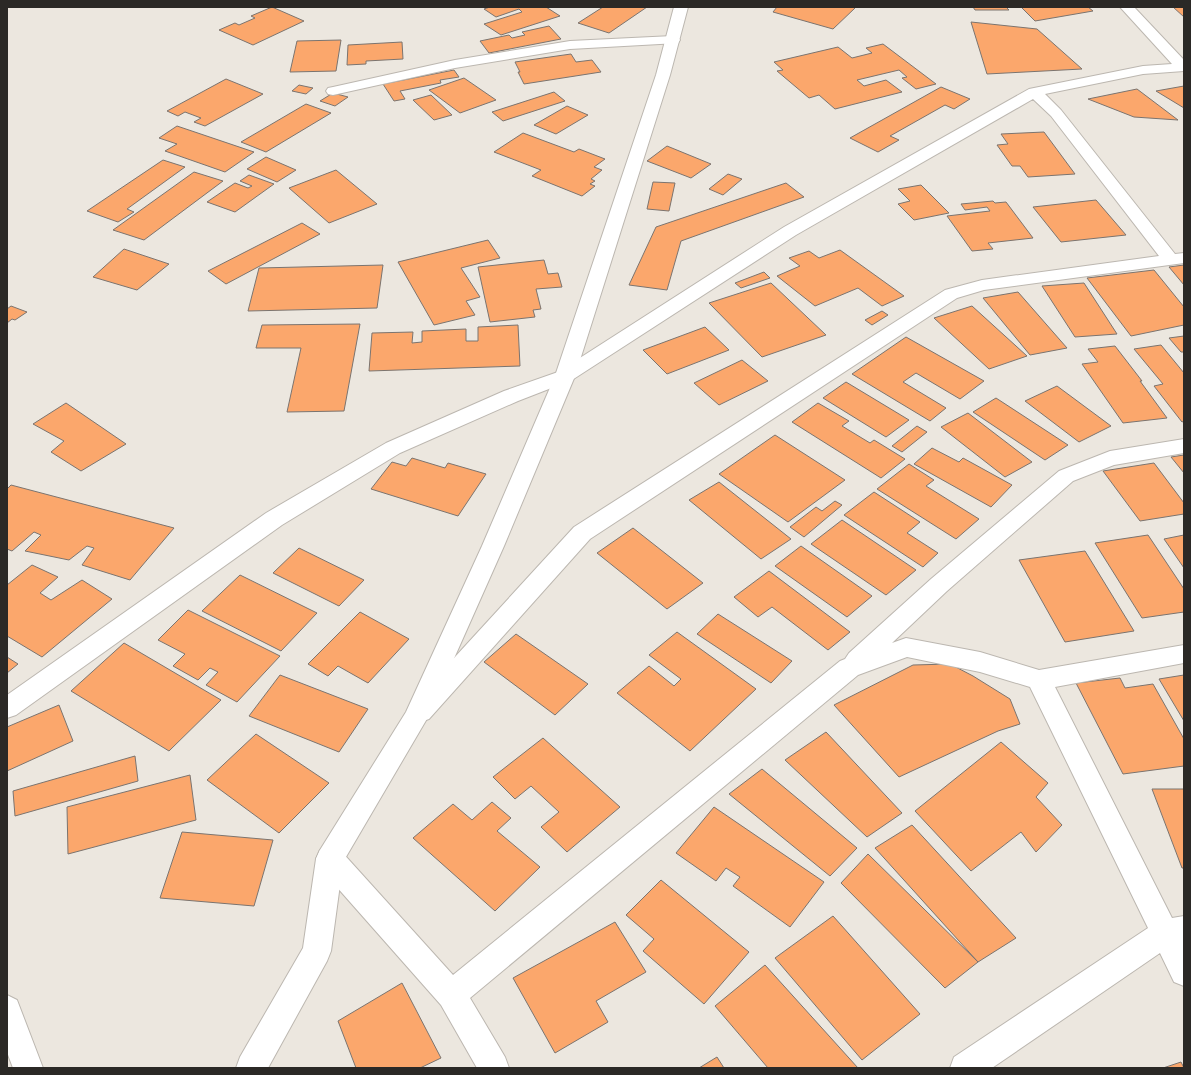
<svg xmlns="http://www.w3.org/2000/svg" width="1191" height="1075" viewBox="0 0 1191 1075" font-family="Rubik,sans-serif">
<rect width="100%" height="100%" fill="#ece7df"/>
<!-- building -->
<path fill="#fba76c" stroke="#7b746f" d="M272,7L304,21L253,45L219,30L235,23L239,25L255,18L251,16Z
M490,7H546L560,16L501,35L484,24L522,12L519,9L496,17L484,9Z
M603,7H647L609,33L578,23Z
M777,7H852L855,8L833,29L773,12Z
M973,7H1006L1009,10H975Z
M1021,7H1088L1093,11L1035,21Z
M1173,7H1184V17Z
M971,22L1037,29L1082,69L987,74Z
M549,26L561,39L489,53L480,41L509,35L512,38L525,35L522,32Z
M341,40L336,71L290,72L297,41Z
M402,42L403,59L366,61V64L347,65L348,45Z
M883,44L936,84L916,89L902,78L907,77L899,70L857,80L864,86L886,80L902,92L835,109L819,95L809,98L777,71L783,70L774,62L838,47L852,58L872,53L866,48Z
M571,54L576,62L592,60L601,72L524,84L518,72H520L515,62Z
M454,70L459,77L440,80L441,83L400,91L405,99L394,101L383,84Z
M464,78L496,100L460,113L429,90Z
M226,79L263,94L205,126L194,122L201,118L185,112L178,116L167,111Z
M299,85L313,88L306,94L292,91Z
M1184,86V108L1156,91Z
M941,87L970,99L954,109L945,105L890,136L899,140L878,152L850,138Z
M1137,89L1178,120L1134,117L1088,99Z
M554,92L565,101L503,121L492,112Z
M333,93L348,97L335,106L320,101Z
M431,95L452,115L434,120L413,100Z
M306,104L331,113L266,152L241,142Z
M567,106L588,115L556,134L534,125Z
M177,126L254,152L225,172L165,151L177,144L159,138Z
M1044,132L1075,174L1028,177L1020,166H1012L997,145L1008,144L1001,134Z
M523,133L574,152L579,149L605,159L594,167L602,170L591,179L595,181L590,184L595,186L582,196L532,176L541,170L494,152Z
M667,146L711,164L691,178L647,161Z
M266,157L296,170L277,182L247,169Z
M163,160L185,167L127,209L134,212L118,222L87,211Z
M336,170L377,204L329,223L289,188Z
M194,172L223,181L144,240L113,230Z
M728,174L742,179L723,195L709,189Z
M249,175L274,184L235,212L207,202L235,183L248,188L252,186L240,181Z
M653,182L675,183L669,211L647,209Z
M786,183L804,197L681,241L667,290L629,285L656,227Z
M921,185L949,213L914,220L898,204L910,201L898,189Z
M1096,200L1126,235L1061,242L1033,207Z
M993,201L995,203L1006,202L1033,238L988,243L993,249L972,251L947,216L990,211L987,207L965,210L961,204Z
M302,223L320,234L226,284L208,271Z
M488,240L500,258L461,268L480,297L466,301L475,315L434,325L398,262Z
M124,249L169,264L137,290L93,277Z
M840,250L904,296L882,306L858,288L815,306L777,276L800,266L789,258L809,251L819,258Z
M544,260L548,274L558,273L562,287L536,289L541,309L533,310L535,317L490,322L478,267Z
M383,265L377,308L248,311L259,268Z
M1184,265V285L1169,267Z
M1154,270L1184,307V325L1131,336L1087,278Z
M764,272L770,278L741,288L735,283Z
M771,283L826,335L762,357L709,303Z
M1084,283L1117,334L1075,337L1042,286Z
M1018,292L1067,348L1030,355L983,298Z
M11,306L27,312L15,320L12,319L7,323V309Z
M972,306L1027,356L989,369L934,318Z
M882,311L888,315L872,325L865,320Z
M360,324L344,411L287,412L301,348H256L262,325Z
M518,325L520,366L369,371L372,333L413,332L412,343L422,342V331L466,329V341H478V327Z
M705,327L729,350L667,374L643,350Z
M1184,336V352H1181L1169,338Z
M906,337L984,381L960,399L916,373L903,382L946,408L930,421L852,374Z
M1161,345L1184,373V421L1182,422L1154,386L1163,384L1134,349Z
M1115,346L1142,381H1140L1167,418L1123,423L1082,364L1098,362L1088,349Z
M742,360L768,381L719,405L694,383Z
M846,382L909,420L886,437L823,398Z
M1057,386L1111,426L1079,442L1025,401Z
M996,398L1068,445L1045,460L973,412Z
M66,403L126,444L81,471L51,452L64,441L33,424Z
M818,403L849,421L842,426L870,443L874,440L905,459L881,478L792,422Z
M968,413L1032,462L1005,477L941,427Z
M917,426L927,432L902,452L892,446Z
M775,435L845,480L788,522L719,474Z
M932,448L959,462L963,458L1012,485L991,507L914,464Z
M1184,455V473L1171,457Z
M412,458L445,468L448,463L486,474L458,516L371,489L392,462L406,466Z
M1154,463L1184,503V514L1140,521L1103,471Z
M909,464L934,480L926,486L979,519L956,539L877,489Z
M719,482L791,539L761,559L689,500Z
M11,485L174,528L130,580L82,565L94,548L87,546L69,560L25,551L41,535L34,532L12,551L7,549V489Z
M874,492L920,522L907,533L938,553L923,567L844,515Z
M835,501L842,505L804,537L790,527L816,507L822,511Z
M842,520L916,570L886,595L811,544Z
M633,528L703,583L667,609L597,553Z
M1148,535L1184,589V612L1142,618L1095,543Z
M1184,535V568L1164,539Z
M801,546L872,596L847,617L775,566Z
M299,548L364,580L339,606L273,573Z
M1085,551L1134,631L1065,642L1019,560Z
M32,565L58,577L40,593L51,600L82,580L112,599L42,657L7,636V585Z
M769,571L850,632L828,650L772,607L758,617L734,597Z
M240,575L317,613L281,651L202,611Z
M188,610L280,656L237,702L206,685L218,672L210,668L198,680L173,666L185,654L158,640Z
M360,612L409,639L368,683L338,666L328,676L308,664Z
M718,614L792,661L771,683L697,634Z
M677,632L756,689L690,751L617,693L649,666L674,686L681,679L649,655Z
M516,634L588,684L555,715L484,662Z
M124,643L221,700L169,751L71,691Z
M7,657L18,664L7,673Z
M950,664L973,676L1010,699L1020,724L998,731L899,777L834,705L913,665Z
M280,675L368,709L339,752L249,716Z
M1184,675V721L1159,679Z
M1120,678L1125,688L1153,684L1184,739V766L1123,774L1076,683Z
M59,705L73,741L7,771V727Z
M826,732L902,813L867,837L785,760Z
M256,734L329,783L279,833L207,780Z
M543,738L620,807L567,852L541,827L559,812L531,786L515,799L493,777Z
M1001,742L1048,783L1036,797L1062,825L1036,852L1021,832L971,871L915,811Z
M135,756L138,781L15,816L13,791Z
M762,769L857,848L830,876L729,794Z
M190,775L196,820L68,854L67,807Z
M1152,789H1184V868H1182Z
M492,802L511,818L497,831L540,867L495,911L413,838L453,804L472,820Z
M714,807L824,882L790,927L733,886L740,877L726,868L716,881L676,853Z
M912,825L1016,938L978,962L875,848Z
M182,832L273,840L254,906L160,898Z
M868,854L978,962L945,988L841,883Z
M661,880L749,952L704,1004L643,951L654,939L626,915Z
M833,916L920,1014L862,1060L775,958Z
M615,922L646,972L596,1001L608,1022L555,1053L513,978Z
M765,965L858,1068H768L715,1006Z
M402,983L441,1058L420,1068H356L338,1021Z
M717,1057L724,1068H699Z
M1181,1062L1184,1068H1163Z"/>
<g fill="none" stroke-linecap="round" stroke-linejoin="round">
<defs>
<path id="street" d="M1120,7H1134L1184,60V71L1143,74L1045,94L1061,110L1175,254L1184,253V263L984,290L957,298L590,539L429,719L420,722L411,719L408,712L411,705L574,527L945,290L982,280L1159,256L1051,116L1033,99L796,235L572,380L518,401L400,453L282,525L16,715L7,718V695L266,513L386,443L504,391L558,372L784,227L1029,89L1143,66L1172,64Z
M673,36L678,37L680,40L678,43L570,49L455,68L333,95L328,94L326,91L328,88L333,87L455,60L570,41Z
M1184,439V453L1114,465L1073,481L947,591L892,643L906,638L980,652L1039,670L1184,645V663L1055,687L1172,918L1184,916V986L1174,982L1160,953L992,1068H950L954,1057L1148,928L1030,687L980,672L907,657L858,675L470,998L505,1057L509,1068H477L441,1005L320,868L316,859L320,850L330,847L340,850L453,975L840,661L845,659L849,653L931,579L1059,471L1110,451Z"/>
<path id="secondary" d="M674,7H688L670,75L575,376L504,546L428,717L343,862L331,951L327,961L268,1068H236L240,1057L303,948L316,859L320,850L406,712L482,546L555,376L656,75Z
M7,995L17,1000L43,1068H13L7,1052Z"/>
</defs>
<!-- street casing -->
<use href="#street" stroke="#bcb7b0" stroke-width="2"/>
<!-- secondary casing -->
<use href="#secondary" stroke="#bcb7b0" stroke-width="2"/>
<!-- street -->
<use href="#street" fill="#fff" fill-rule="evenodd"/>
<!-- secondary -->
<use href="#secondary" fill="#fff" fill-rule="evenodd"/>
</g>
<!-- border -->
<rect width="1191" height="1075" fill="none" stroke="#2b2926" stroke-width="16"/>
</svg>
